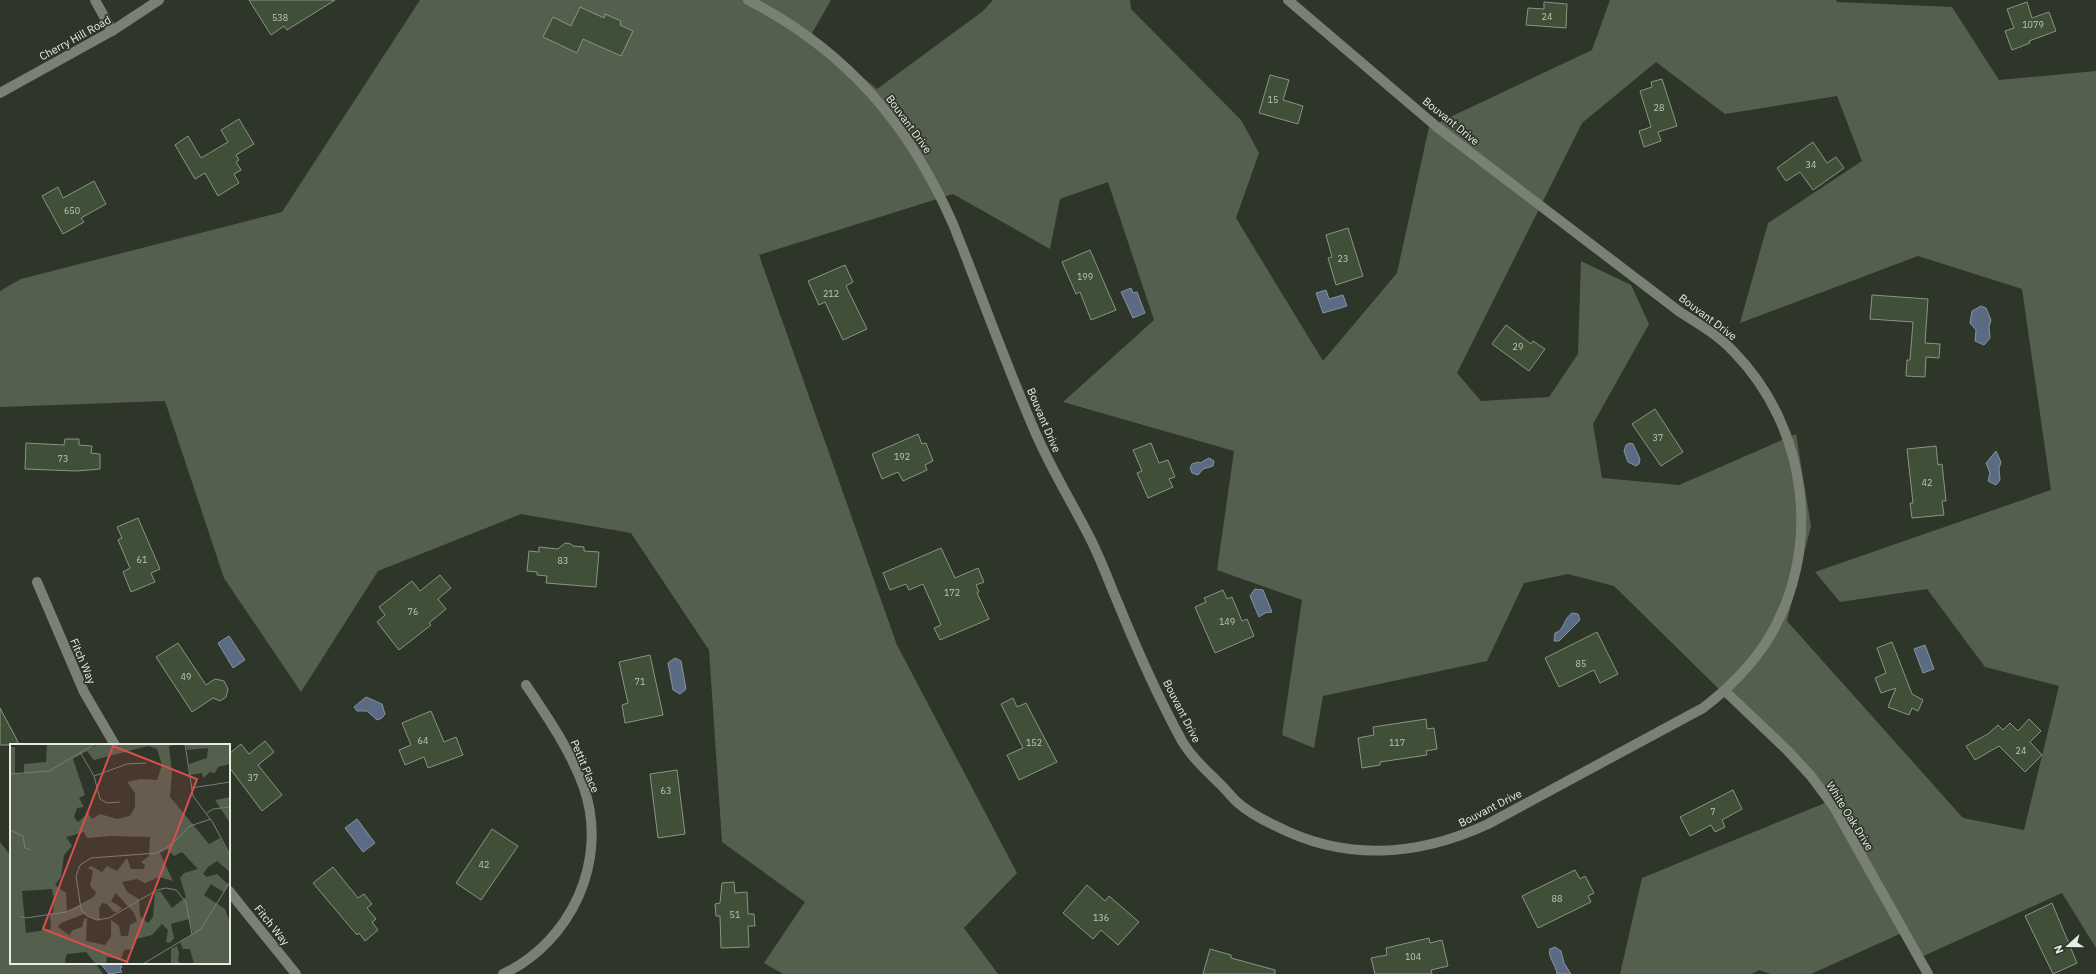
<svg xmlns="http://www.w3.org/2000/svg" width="2096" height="974" viewBox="0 0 2096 974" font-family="'IBM Plex Sans',sans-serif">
<rect width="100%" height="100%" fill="#2e3629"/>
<!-- green -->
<path fill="#555f4e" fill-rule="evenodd" d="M420,0H831L811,35L877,89L983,11L993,0H1130L1131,9L1241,120L1259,153L1236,218L1323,361L1397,273L1429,127L1592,50L1610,0H1836L1837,2L1952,7L1999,80L2096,71V948L2062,893L1917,959L1904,932L1811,974H1771L1759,970L1752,974H1620L1642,878L1832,800L1614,586L1568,574L1524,583L1487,661L1323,696L1314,748L1282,735L1302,600L1217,570L1234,451L1063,402L1154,320L1108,182L1060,199L1050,249L953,194L759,255L897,645L1017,873L964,928L998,974H783L764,963L805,902L722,842L709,650L631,533L521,514L378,571L301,692L224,578L165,401L0,407V291L21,279L282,212ZM1656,62L1725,114L1837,96L1862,161L1768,223L1740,323L1918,256L2022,289L2051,490L1815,572L1840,602L1927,589L1985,667L2059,686L2024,830L1963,818L1787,621L1811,526L1796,434L1679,485L1602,478L1593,424L1649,324L1631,285L1581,261L1578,354L1549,397L1481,401L1457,373L1582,123Z
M0,842L11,856V963H95L103,974H0Z"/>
<!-- water -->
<path fill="#5c6b84" stroke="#8692a1" d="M1131,288L1133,293L1137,292L1145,313L1133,318L1121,292Z
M1326,290L1329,299L1343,295L1347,306L1323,313L1316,293Z
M1981,306L1986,308L1991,320L1989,327L1990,338L1984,345L1975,341L1976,330L1970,323L1972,311Z
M1630,443L1633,444L1640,459L1639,464L1636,466L1628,462L1624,451L1626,445Z
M1996,451L2001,462L1999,469L2000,480L1996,485L1988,481L1990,473L1986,463Z
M1209,458L1214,461L1213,466L1203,469L1198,475L1192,473L1190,468L1192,464L1198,462L1200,463Z
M1255,589L1263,590L1272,612L1265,613L1259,617L1250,596Z
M1572,613L1578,614L1580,620L1559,641H1554L1555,633C1565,630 1563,619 1572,613Z
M229,636L245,660L233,668L218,643Z
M1925,645L1934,669L1923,673L1914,649Z
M675,658L681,661L686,689L680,694L673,690L668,663Z
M366,697L382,704L385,714L382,718L377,720L367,711H357L354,707Z
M357,819L375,843L363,852L345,828Z
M1555,947L1561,951L1564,963L1571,974H1557C1556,965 1547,956 1550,949Z
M100,963H119L122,967L120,969L122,972L109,974Z"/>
<!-- building -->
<path fill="#404f37" stroke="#8a9484" d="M249,0H335L287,30L284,26L271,35Z
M1544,2L1567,4L1566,28L1526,25L1528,8L1544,9Z
M2027,2L2032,18L2049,12L2056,31L2029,41L2030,43L2012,50L2005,31L2014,28L2007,9Z
M580,7L604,18L605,14L621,21L620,25L633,31L621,56L583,39L577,53L543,37L553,17L571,26Z
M1270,75L1289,80L1283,100L1303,106L1298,124L1259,113Z
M1662,79L1677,126L1658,132L1661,141L1644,147L1639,131L1651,127L1640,91L1652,87L1651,82Z
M239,119L254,144L236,155L239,160L236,162L241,170L234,174L239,183L218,196L205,173L195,179L175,145L188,136L201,158L228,142L221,130Z
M1813,142L1827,163L1836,157L1844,168L1813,190L1800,172L1786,181L1777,168Z
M94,181L106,204L81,218L84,222L63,234L42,196L58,187L63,198Z
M1348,228L1363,276L1336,285L1328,258L1332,257L1326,235Z
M1090,250L1116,310L1091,320L1080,292L1076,294L1062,262Z
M845,265L853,282L846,286L867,329L843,340L825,302L819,305L808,281Z
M1872,295L1928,299L1925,343L1940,344L1939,358L1926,357L1925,377L1906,376L1907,360H1910L1913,322L1870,319Z
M1506,325L1531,344L1533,341L1545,349L1529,371L1492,344Z
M1655,409L1683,452L1661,466L1632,424Z
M918,434L922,444L926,443L933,461L925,465L927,470L903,481L898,472L882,479L872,454Z
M65,439H79V445L92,446L91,453L100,454V469L76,471L25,469L26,443L64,445Z
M1151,443L1159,463L1168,460L1175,477L1169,479L1173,487L1148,498L1137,473L1142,471L1133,450Z
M1936,446L1938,465L1942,464L1946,501H1942L1944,515L1912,518L1910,503H1913L1907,449Z
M138,518L160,569L151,573L155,582L131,592L123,572L130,568L118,540L122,538L117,527Z
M565,543L571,544L573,546L584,547V551L599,552L596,587L546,583L547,576L537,575V572L527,571L529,551L539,552V547L558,549Z
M941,548L955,578L978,568L984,582L976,585L979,592L977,593L989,619L940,640L934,628L941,625L923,584L909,590L906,584L890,590L883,573Z
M440,575L451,588L438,599L446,609L429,623L431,625L399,650L377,622L385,615L379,607L412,581L420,591Z
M1223,590L1227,599L1232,597L1242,621L1247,619L1254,636L1215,653L1195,607L1206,602L1204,598Z
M1597,632L1618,674L1600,683L1594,670L1559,687L1545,658Z
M1892,642L1912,694L1923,700L1918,711L1912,708L1909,715L1888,707L1896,688L1881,693L1875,678L1886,673L1877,648Z
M178,643L206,685L215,679L224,681L228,689L226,697L220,701L213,698L192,712L156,657Z
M650,655L663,715L625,723L622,705L628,703L619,662Z
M1013,698L1017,707L1026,703L1057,762L1019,780L1007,755L1023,748L1001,704Z
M0,708L16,738L19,745H0Z
M431,711L444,742L456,737L463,755L428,768L424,757L405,765L399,750L411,745L402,723Z
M1426,719L1427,729L1434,728L1437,749L1426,751L1427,755L1380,762V765L1362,768L1358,738L1374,735L1373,727Z
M2029,719L2041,731L2030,742L2042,755L2025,772L1999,746L1975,760L1966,746L1988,734L1998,725L2003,730L2010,723L2018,731Z
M265,741L274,752L258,765L282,795L262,811L229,767V754L241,744L249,754Z
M677,770L685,834L658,838L650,774Z
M1733,790L1742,809L1722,820L1725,827L1715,832L1711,825L1690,836L1680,817Z
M492,829L518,846L481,900L456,883Z
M333,867L358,898L364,894L372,904L367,908L376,919L372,922L378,930L365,941L359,933L357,935L313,883Z
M1575,870L1580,879L1585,876L1594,893L1588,896L1591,902L1538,928L1522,896Z
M734,882L735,893L747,892L748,914H754L755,926H748L749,947L721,948L720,916H716L715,904L720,903L722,883Z
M1087,885L1105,901L1109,896L1139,922L1118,945L1101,930L1093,939L1063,913Z
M2052,903L2077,963L2053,974L2025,916Z
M1429,938L1430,943L1442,940L1448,966L1431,970L1432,974H1375L1371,958L1387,955L1386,948Z
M1210,949L1231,955V958L1275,970V974H1203Z"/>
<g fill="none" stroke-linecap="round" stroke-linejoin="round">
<!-- minor -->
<path stroke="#798074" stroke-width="10" d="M95,0L112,31
M748,0C846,50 909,124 953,224C981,294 1006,365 1036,434C1052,471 1073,504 1091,540C1101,560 1109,582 1118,603C1137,650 1158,697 1182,741C1192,758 1207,771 1221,785C1227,791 1232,797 1237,802C1248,812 1263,820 1276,826C1346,862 1419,856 1488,824L1703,708C1728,689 1750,667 1767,641C1824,550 1808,427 1733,351C1718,335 1699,324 1680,312L1437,127L1288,0
M0,93L112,31L159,0
M37,582L84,692L115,745
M1725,691L1787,750L1811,776L1834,807L1928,974
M229,891L296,974
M503,974C571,942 609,861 584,788C571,751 548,718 526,685"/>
</g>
<g text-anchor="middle" stroke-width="3.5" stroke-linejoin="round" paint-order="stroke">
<!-- number labels -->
<g font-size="9" fill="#bec6b9">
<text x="1547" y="20">24</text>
<text x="280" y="21">538</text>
<text x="2033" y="28">1079</text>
<text x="1273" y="103">15</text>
<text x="1659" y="111">28</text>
<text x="1811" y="168">34</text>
<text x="72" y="214">650</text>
<text x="1343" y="262">23</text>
<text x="1085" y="280">199</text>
<text x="831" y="297">212</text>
<text x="1518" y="350">29</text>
<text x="1658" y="441">37</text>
<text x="902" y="460">192</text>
<text x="63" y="462">73</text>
<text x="1927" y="486">42</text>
<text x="142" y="563">61</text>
<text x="563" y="564">83</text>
<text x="952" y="596">172</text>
<text x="413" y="615">76</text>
<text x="1227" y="625">149</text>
<text x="1581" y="667">85</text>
<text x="186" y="680">49</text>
<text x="640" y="685">71</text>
<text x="423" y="744">64</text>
<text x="1034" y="746">152</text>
<text x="1397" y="746">117</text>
<text x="2021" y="754">24</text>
<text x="253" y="781">37</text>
<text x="666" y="794">63</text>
<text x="1713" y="815">7</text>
<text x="484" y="868">42</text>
<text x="1557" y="902">88</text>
<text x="735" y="918">51</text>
<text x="1101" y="921">136</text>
<text x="1413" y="960">104</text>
</g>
<!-- street labels -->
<g font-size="11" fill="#e8ede4" stroke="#2e3629">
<text transform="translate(75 38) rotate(-29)" y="4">Cherry Hill Road</text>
<text transform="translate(1451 121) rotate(39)" y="4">Bouvant Drive</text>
<text transform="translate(909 124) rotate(54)" y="4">Bouvant Drive</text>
<text transform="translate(1708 317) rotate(37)" y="4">Bouvant Drive</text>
<text transform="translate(1044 420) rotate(67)" y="4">Bouvant Drive</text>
<text transform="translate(83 661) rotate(67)" y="4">Fitch Way</text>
<text transform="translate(1182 711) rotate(63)" y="4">Bouvant Drive</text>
<text transform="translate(585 766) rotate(67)" y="4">Pettit Place</text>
<text transform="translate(1490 808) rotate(-27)" y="4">Bouvant Drive</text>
<text transform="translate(1850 816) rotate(58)" y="4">White Oak Drive</text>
<text transform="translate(272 925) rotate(51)" y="4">Fitch Way</text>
</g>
</g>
<!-- overview -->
<g transform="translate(10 744)">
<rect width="220" height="220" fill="#2e3629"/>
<path d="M37,0H81L82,3L88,0H167L159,2L162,28L160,53L199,100L210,94L220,112V128L207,117L198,123L193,130L197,133L207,130L219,141L213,148L201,140L194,151L215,165L220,179V220H184L180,205H173L170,198L183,190L179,175L161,180L164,194L160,199L156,198L158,186L152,180L142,191L126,195L122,205L114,206L111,216L97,213L96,220H86L76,208L57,210L55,216L56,220H0V3H5V30H14V20L36,18ZM138,2L147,5L152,21L147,36L130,35L117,38L125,49V63L120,72L107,75L90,70L82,75L78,69L68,78L64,73L67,64L74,63L69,54L75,51L63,15L77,7L84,16ZM74,88L77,94L101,92L140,93L139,112L131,118L135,121L134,125H121L117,114L107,127L97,122L92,128L81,122L78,124L83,127L80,142L86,148L85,152L57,168L56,149L45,141L51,133L54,111L62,102L56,93ZM157,105L164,112L172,108L188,125L174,129L170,134L176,153L162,164L150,147L145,148L143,173L138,179L130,172L129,155L117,148L112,138L127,135L135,139L149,133L163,137L150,109ZM42,145L44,156L43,169L40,170L41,185L16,189L12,147ZM106,149L124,169L127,177L120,181L118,192H111L109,182L101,176V193L95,201L76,197L77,174L74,175L72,183L63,186L59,191L48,183L51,179L74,170L90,177L89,165L92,159L97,160L104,168H108L112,164L101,157ZM176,0H220V20L208,23L205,29L200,28L193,34L192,29L180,31L179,20L197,14L198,4L177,6ZM220,53V79L205,56ZM167,202L169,209L168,217L172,220H161V205Z" fill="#555f4e" fill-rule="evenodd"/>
<path fill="none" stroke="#787f74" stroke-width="1" d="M175,0L183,52L203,79L220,111M70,8L84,32L90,55L97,59L110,58M0,30L39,27L85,0M84,32L117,20L136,19M181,44L220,38M197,69L203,65L220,63M0,86L13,92L15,104L21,106M10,172L16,174L56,168L70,162M182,191L176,158L166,146L156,144L147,146L99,174L87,176L77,172L71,165L66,132L70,121L81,114L147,109L161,101L180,82L201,75M133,220L191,185L220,138"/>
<path fill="#da4f4e" fill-opacity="0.15" stroke="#da4f4e" stroke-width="2" d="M103,2L187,35L117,218L33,185Z"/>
<rect width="220" height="220" fill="none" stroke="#e8ede4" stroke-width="2"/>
</g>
<!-- north arrow -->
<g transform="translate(2068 946) rotate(249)" stroke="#2e3629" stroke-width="3" paint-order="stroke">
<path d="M0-3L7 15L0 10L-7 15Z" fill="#e8ede4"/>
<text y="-6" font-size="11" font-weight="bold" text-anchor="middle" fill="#e8ede4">N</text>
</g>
</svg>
